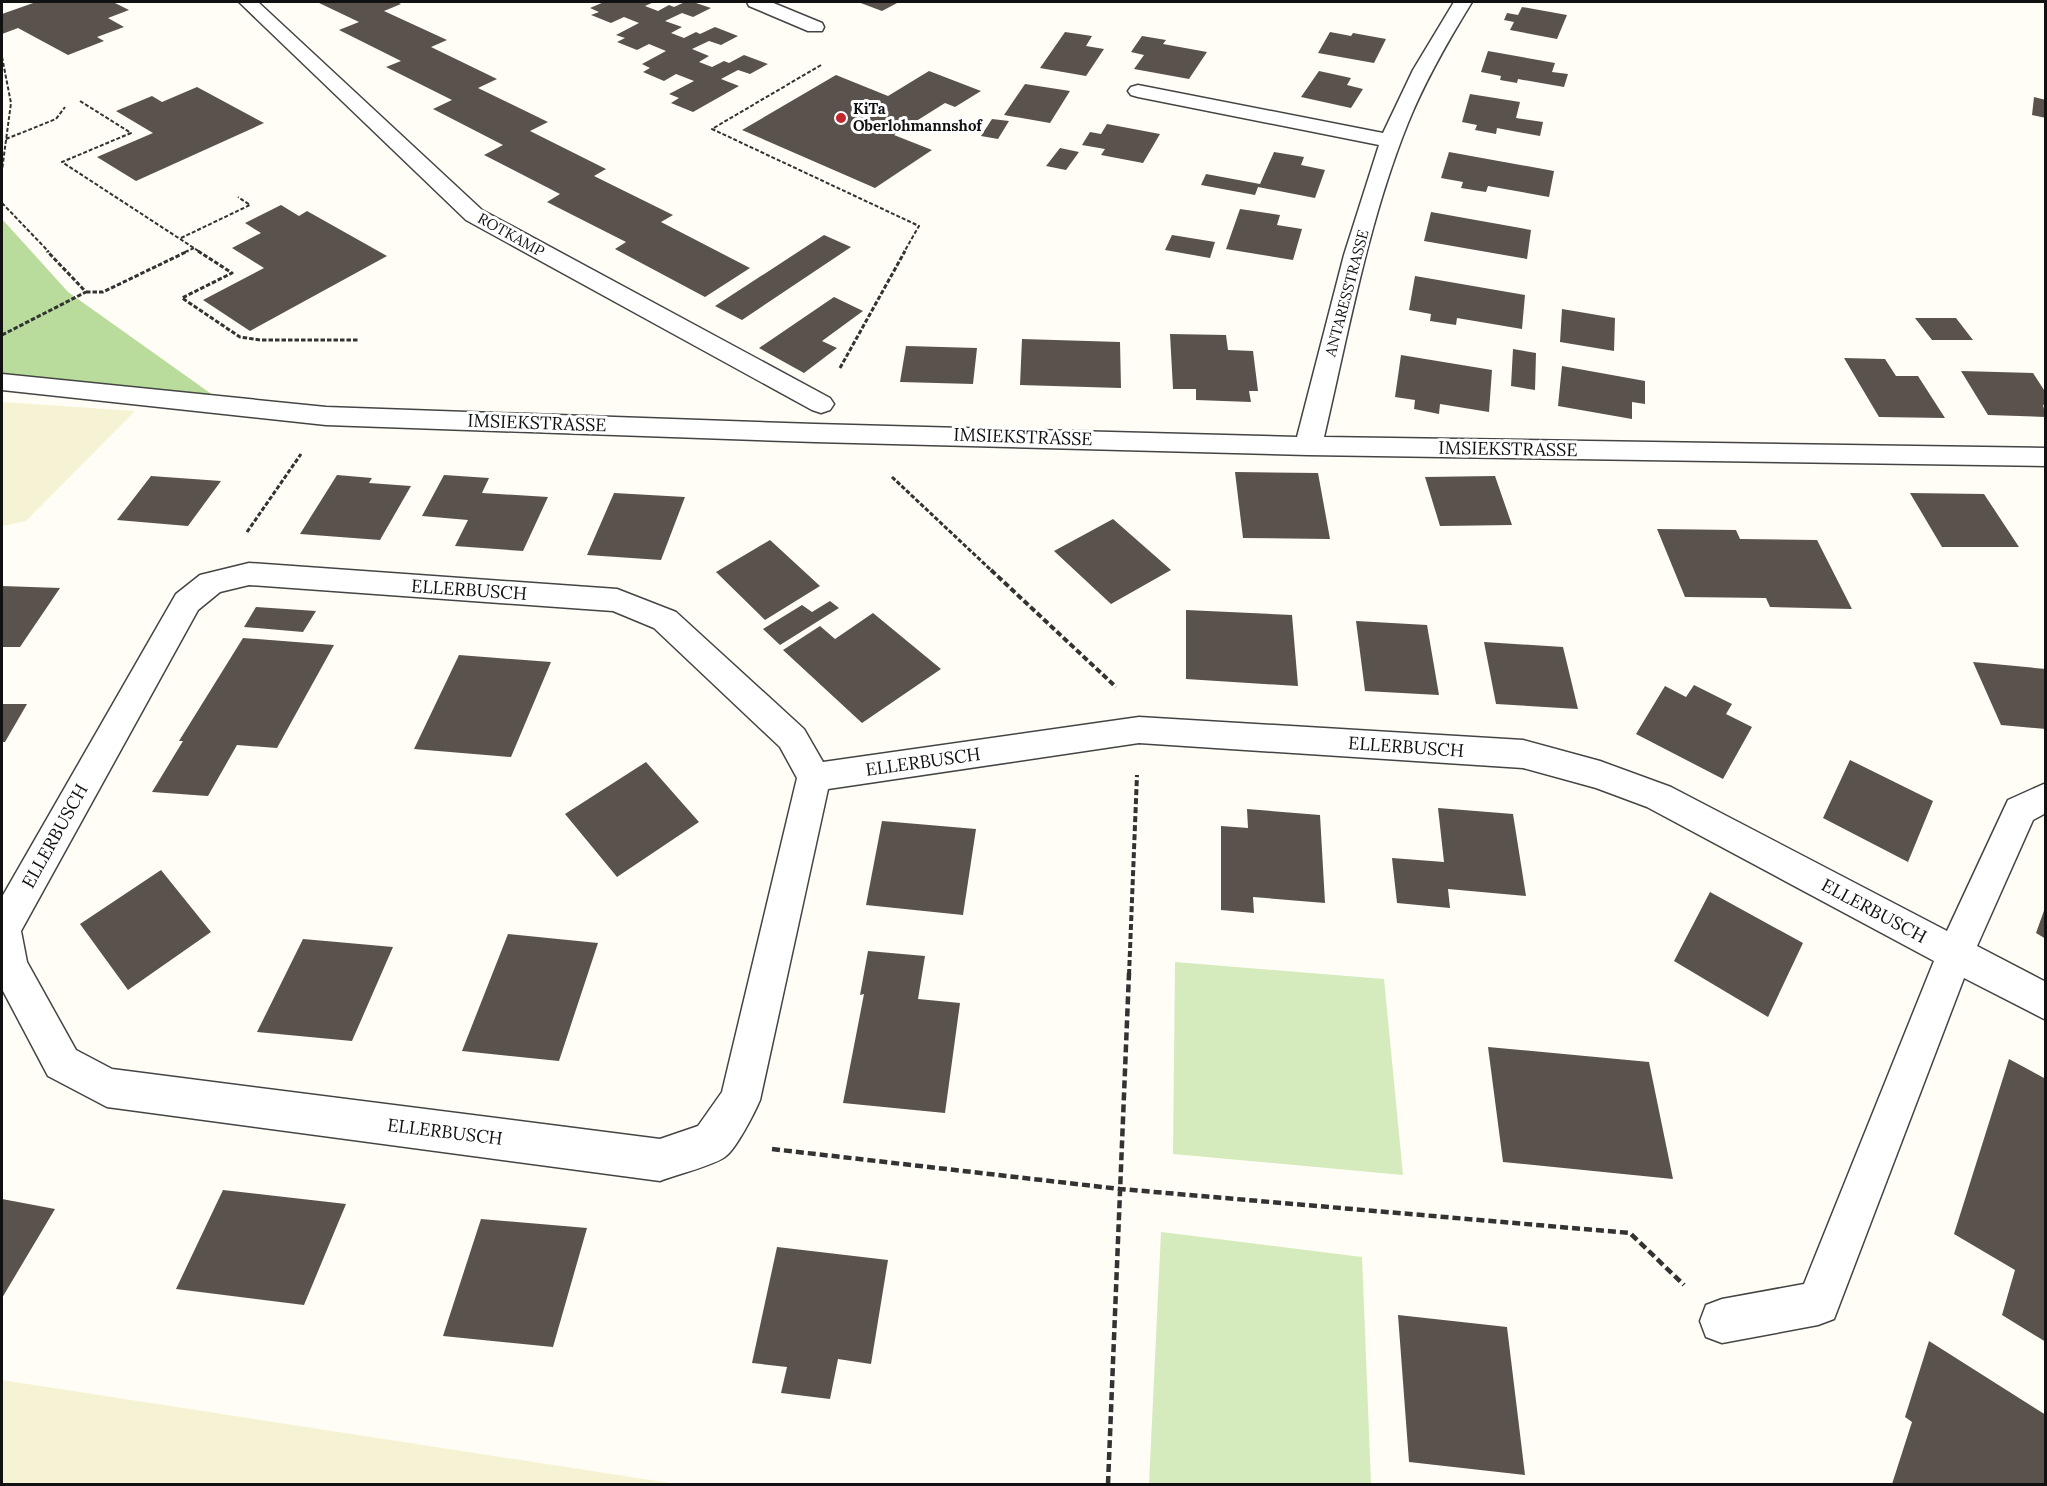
<svg xmlns="http://www.w3.org/2000/svg" width="2047" height="1486" viewBox="0 0 2047 1486" font-family="Lora,serif">
<rect width="100%" height="100%" fill="#fffdf5"/>
<!-- farmland -->
<path fill="#f6f3d4" d="M2,402L135,411L26,521L2,526Z
M2,1380L676,1484H2Z"/>
<!-- green -->
<path fill="#d5ebbd" d="M1175,962L1384,979L1403,1175L1173,1154Z
M1161,1232L1362,1257L1371,1484H1149Z"/>
<!-- forest -->
<path fill="#b9dc9c" d="M2,219L68,292L217,398L2,375Z"/>
<!-- building -->
<path fill="#5a524d" d="M36,2H113L129,10L108,18L124,27L97,37L104,41L68,55L18,28L2,34V14Z
M317,2H397L401,4L384,11L447,40L431,47L497,79L478,88L548,122L530,131L606,169L594,176L673,215L661,222L750,268L705,297L615,249L626,242L547,202L560,194L484,155L503,145L433,109L452,100L386,67L401,61L339,30L359,22Z
M604,2H654L645,6L658,11L669,5L674,7L685,2H693L711,8L693,17L682,13L665,21L682,27L671,33L684,38L696,32L700,34L715,27L738,36L721,45L709,41L692,49L709,56L699,62L712,67L724,61L729,63L744,55L768,64L750,74L738,70L721,79L739,86L693,112L671,103L679,98L669,94L694,81L676,74L664,81L643,72L650,68L642,64L666,51L649,44L637,50L617,42L625,38L616,35L639,23L624,17L611,23L591,15L599,12L590,8Z
M858,2H899L882,11Z
M1522,7L1567,15L1557,39L1510,30L1514,22L1504,20L1507,13L1518,15Z
M1065,32L1092,36L1086,46L1104,49L1086,76L1040,68Z
M1330,32L1351,36L1353,33L1386,39L1374,63L1318,53Z
M1142,36L1166,40L1163,44L1207,52L1189,79L1134,69L1144,55L1131,52Z
M1488,51L1555,63L1552,72L1568,74L1564,87L1518,79L1517,83L1500,80L1501,76L1481,72Z
M929,71L981,91L955,107L945,103L894,135L932,150L875,188L742,130L836,75L888,96Z
M1319,71L1351,78L1347,85L1363,89L1351,108L1301,97Z
M1025,84L1070,91L1050,123L1004,115Z
M197,87L264,123L136,181L97,157L153,133L116,111L152,96L162,102Z
M1470,94L1520,102L1516,118L1543,122L1540,136L1497,128L1496,134L1475,130L1477,125L1462,122Z
M2034,97L2046,100V118L2032,115Z
M992,119L1009,121L998,139L981,136Z
M1107,124L1160,134L1143,163L1101,155L1105,149L1082,145L1090,132L1101,134Z
M1060,148L1079,152L1066,170L1046,166Z
M1274,152L1304,157L1301,165L1325,170L1315,198L1258,187L1255,195L1201,185L1206,174L1260,184Z
M1449,152L1554,171L1549,197L1488,186L1486,192L1461,188L1463,182L1441,178Z
M281,205L299,216L307,211L387,256L250,331L203,300L264,268L232,248L261,233L245,223Z
M1240,209L1280,215L1277,225L1302,229L1293,260L1226,249Z
M1431,212L1531,230L1527,259L1424,241Z
M824,235L851,247L742,320L715,306Z
M1172,235L1215,242L1210,258L1165,250Z
M1415,276L1525,295L1522,329L1457,318L1456,325L1430,321L1431,314L1409,310Z
M834,297L863,311L822,341L837,348L804,373L759,348Z
M1562,309L1615,318L1614,351L1560,342Z
M1915,318H1956L1973,340H1932Z
M1170,334L1226,335L1228,350L1253,351L1258,391H1249L1251,402L1196,400V389H1173Z
M1022,339L1120,342L1121,388L1020,385Z
M906,346L977,348L973,384L900,382Z
M1513,349L1536,353L1535,390L1511,386Z
M1401,355L1492,370L1489,412L1440,404L1439,414L1414,409L1415,400L1395,397Z
M1844,358L1885,359L1896,376H1918L1945,418L1879,417Z
M1562,366L1645,381V404L1632,402V419L1558,406Z
M1961,371L2033,373L2046,393V405H2043L2046,417L1988,415Z
M1235,472L1318,473L1330,539L1243,538Z
M337,475L372,478L369,483L411,486L380,540L300,534Z
M444,475L489,478L482,493L548,497L523,551L455,546L468,520L422,516Z
M151,476L221,481L188,526L117,520Z
M1495,476L1512,525L1440,526L1425,477Z
M614,493L685,497L661,560L587,555Z
M1910,493L1984,494L2019,547H1942Z
M1113,519L1171,570L1111,604L1054,551Z
M1657,529L1736,530L1740,539L1817,540L1852,609L1770,607L1766,598L1685,597Z
M770,540L820,586L765,620L716,572Z
M2,586L60,588L20,647H2Z
M830,601L839,608L780,645L763,629L802,605L812,612Z
M256,607L316,611L303,632L244,627Z
M1186,610L1292,615L1298,686L1186,679Z
M873,613L941,669L862,723L783,650L820,626L835,639Z
M1356,621L1427,625L1439,695L1365,691Z
M243,638L334,645L277,748L237,745L208,796L152,792L183,741H179Z
M1484,642L1563,647L1578,709L1496,704Z
M459,655L551,662L511,757L414,749Z
M1973,662L2046,669V729L2001,725Z
M1694,685L1732,704L1726,714L1752,727L1723,779L1636,734L1665,686L1686,697Z
M27,704L5,742H2V704Z
M1850,760L1933,801L1908,862L1823,818Z
M646,762L699,822L617,877L565,814Z
M1438,808L1513,814L1526,896L1448,889L1450,908L1397,903L1392,858L1444,862Z
M1247,809L1320,815L1325,903L1253,897L1254,913L1221,910V826L1248,828Z
M882,821L976,829L963,915L866,905Z
M161,870L211,932L128,990L80,924Z
M1710,892L1803,943L1768,1017L1674,961Z
M2046,905V939L2036,933Z
M508,934L598,943L559,1061L462,1051Z
M303,939L393,947L352,1041L257,1032Z
M868,951L925,956L918,999L960,1003L945,1113L843,1103L864,994L860,995Z
M1488,1047L1649,1062L1673,1179L1503,1162Z
M2009,1059L2046,1079V1342L2002,1315L2015,1270L1954,1234Z
M223,1190L346,1204L304,1305L176,1289Z
M2,1199L55,1209L2,1298Z
M481,1219L587,1228L553,1347L443,1336Z
M777,1247L888,1260L871,1364L838,1359L830,1399L781,1393L787,1367L752,1363Z
M1398,1315L1507,1327L1525,1475L1409,1462Z
M1929,1341L2046,1415V1484H1892L1912,1422L1905,1417Z"/>
<g fill="none" stroke-linecap="round" stroke-linejoin="round">
<defs>
<path id="minor" d="M239,2H258L482,210L830,398L834,404L830,410L821,413L812,410L466,220Z
M747,2H771L822,23L824,27L822,31H808L749,6Z
M1454,2H1472C1448,41 1425,81 1408,123C1368,222 1348,334 1324,437L2046,448V466L1308,455L815,442L326,425L2,390V374L326,407L815,424L1297,437L1344,255L1379,145L1138,97L1131,95L1128,91L1131,87L1138,85L1383,133L1413,70Z
M249,563L617,589L676,612L804,729L823,762L1139,717L1523,740L1600,761L1671,787L1947,931L2008,800L2046,783V813L2033,820L1977,946L2046,982V1020L1964,978L1834,1319L1818,1325L1722,1343L1706,1337L1700,1321L1706,1305L1722,1299L1804,1284L1934,961L1647,807L1596,788L1523,768L1139,743L828,789L760,1100C755,1112 736,1149 726,1156C716,1165 675,1175 660,1181L107,1107L48,1076L2,989V897L176,594L200,575ZM249,585L613,611L654,628L780,747L797,778L722,1092L698,1126L660,1139L112,1069L76,1050L27,962L21,931L198,610L220,592Z"/>
</defs>
<!-- minor casing -->
<use href="#minor" stroke="#444" stroke-width="3"/>
<!-- path-far3 -->
<path stroke="#333" stroke-width="2" stroke-dasharray="4 2" stroke-linecap="butt" d="M2,57L11,103L2,170
M821,65L712,129L919,226L904,252
M80,101L131,133L62,162L200,252
M6,139L56,119L65,107
M2,203L49,252
M181,238L250,205L238,197
M185,252L194,248"/>
<!-- path-far2 -->
<path stroke="#333" stroke-width="3" stroke-dasharray="4.5 2" stroke-linecap="butt" d="M198,251L232,273L182,298L240,337L260,340H359
M86,292H103L188,251
M2,335L86,292L47,251
M840,368L905,251
M892,477L992,571
M247,532L301,454"/>
<!-- path-far1 -->
<path stroke="#333" stroke-width="4" stroke-dasharray="6 3" stroke-linecap="butt" d="M991,570L1116,687
M1129,975L1137,775"/>
<!-- path -->
<path stroke="#333" stroke-width="4.5" stroke-dasharray="8 4" stroke-linecap="butt" d="M772,1149L1120,1189L1630,1233L1684,1285
M1108,1484L1129,973"/>
<!-- minor -->
<use href="#minor" fill="#fff" fill-rule="evenodd"/>
</g>
<!-- markers -->
<circle fill="#c4262e" stroke="#fff" stroke-width="2" cx="841" cy="118" r="6"/>
<g text-anchor="middle" stroke-width="6" stroke-linejoin="round" paint-order="stroke">
<!-- far-poi labels -->
<g font-size="15" font-weight="bold" fill="#111" stroke="#fff" text-anchor="start">
<text x="853" y="114">KiTa<tspan x="853" dy="17">Oberlohmannshof</tspan></text>
</g>
<!-- far-street labels -->
<g font-size="15" fill="#111" stroke="#fff">
<text transform="translate(511 235) rotate(29)" y="5">ROTKAMP</text>
<text transform="translate(1347 293) rotate(-75)" y="5">ANTARESSTRASSE</text>
</g>
<!-- street labels -->
<g font-size="18" fill="#111" stroke="#fff">
<text transform="translate(537 423) rotate(2)" y="6">IMSIEKSTRASSE</text>
<text transform="translate(1023 437) rotate(2)" y="6">IMSIEKSTRASSE</text>
<text transform="translate(1508 449) rotate(1)" y="6">IMSIEKSTRASSE</text>
<text transform="translate(469 590) rotate(4)" y="6">ELLERBUSCH</text>
<text transform="translate(1406 747) rotate(4)" y="6">ELLERBUSCH</text>
<text transform="translate(923 762) rotate(-8)" y="6">ELLERBUSCH</text>
<text transform="translate(55 836) rotate(-61)" y="6">ELLERBUSCH</text>
<text transform="translate(1874 911) rotate(28)" y="6">ELLERBUSCH</text>
<text transform="translate(445 1132) rotate(7)" y="6">ELLERBUSCH</text>
</g>
</g>
<!-- border -->
<rect width="2047" height="1486" fill="none" stroke="#111111" stroke-width="6"/>
</svg>
